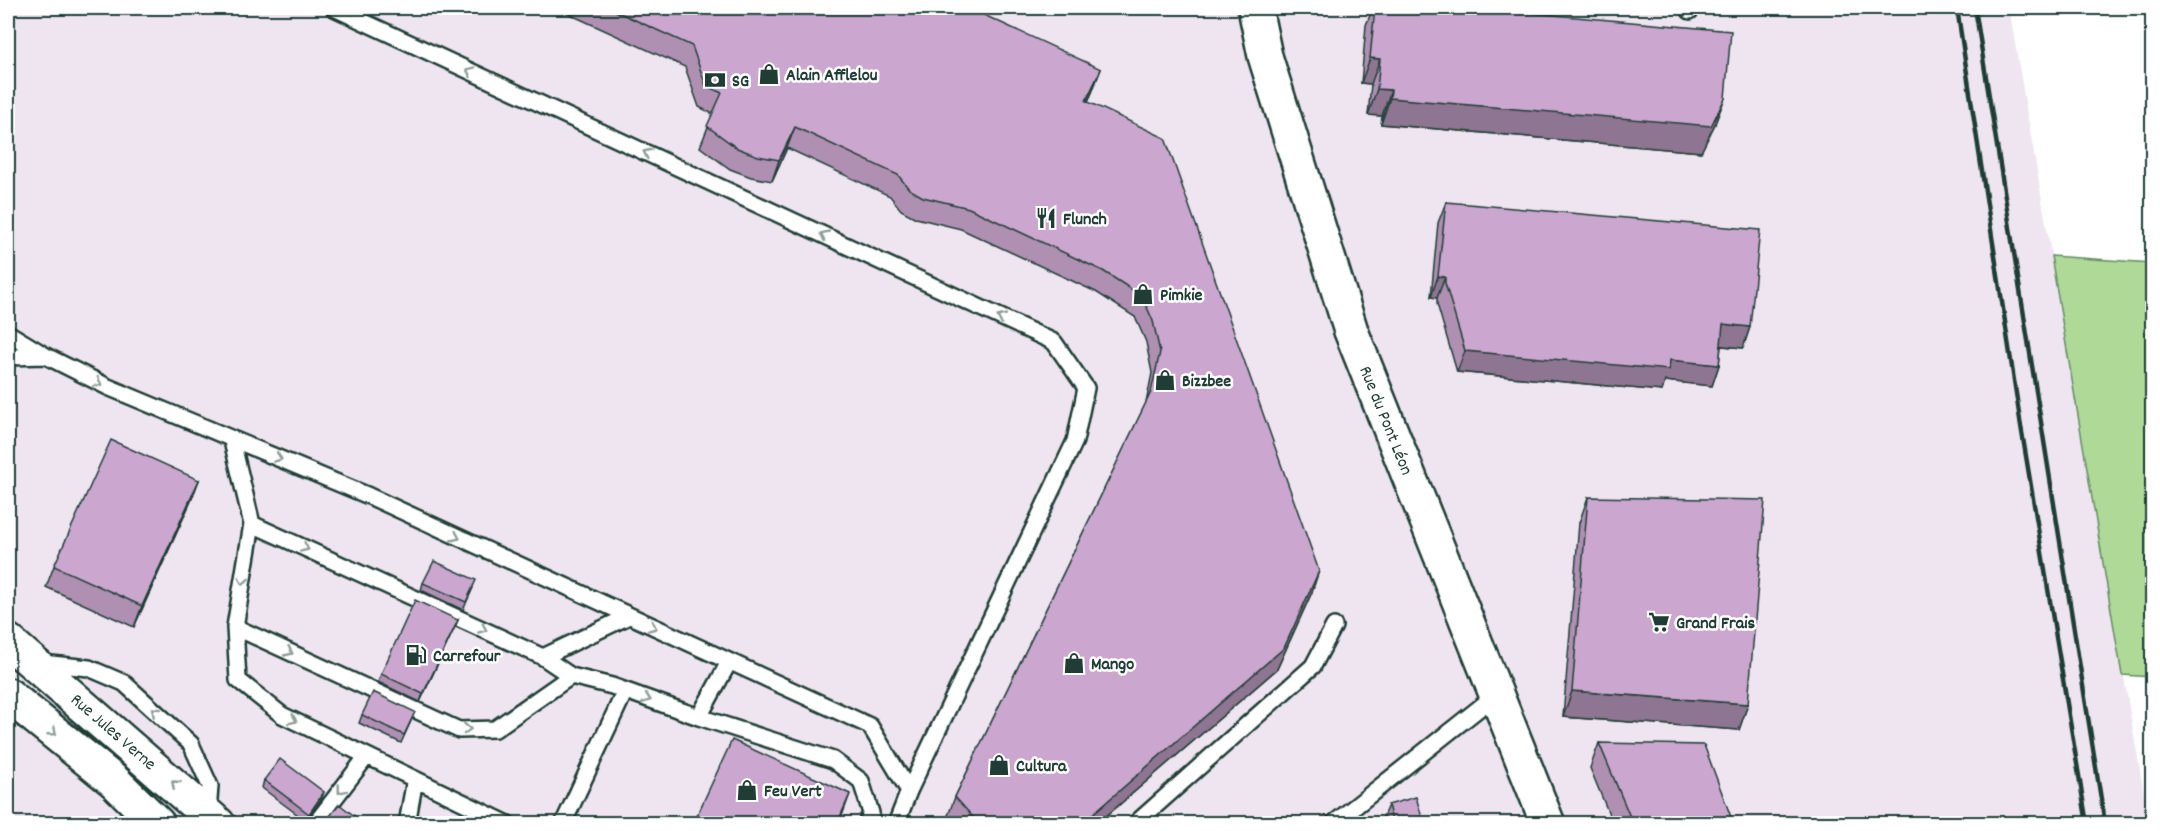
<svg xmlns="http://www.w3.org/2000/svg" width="2160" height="831" viewBox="0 0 2160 831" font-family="Dekko,sans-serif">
<rect width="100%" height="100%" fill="#fff"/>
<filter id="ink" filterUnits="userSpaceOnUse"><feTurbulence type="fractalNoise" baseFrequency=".0167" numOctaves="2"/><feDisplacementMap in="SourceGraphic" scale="12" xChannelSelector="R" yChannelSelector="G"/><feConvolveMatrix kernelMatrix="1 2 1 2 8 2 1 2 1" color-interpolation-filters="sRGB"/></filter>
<g filter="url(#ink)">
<!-- built -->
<path fill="#efe5f1" d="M8,8H2009L2149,823H8Z"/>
<!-- green -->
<path fill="#aed997" stroke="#668b66" stroke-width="1.5" d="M2051,256L2152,263V677L2122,675Z"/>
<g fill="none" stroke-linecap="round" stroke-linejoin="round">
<defs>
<path id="lane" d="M334,8L1054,342L1086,388L1075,441L909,791
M1690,11V8
M8,333L46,356L108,387L369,496L870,726L909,791L896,824
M8,357L46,356
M232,441L252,524L235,627L238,680L282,715L508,824
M252,524L543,657L629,616
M235,627L459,730L495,729L571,676
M543,657L571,676L612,686L699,717L729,662
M42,663L89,668L124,683L191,744L210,786L208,813
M699,717L833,760L861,781L871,813L866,824
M315,824L367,756
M407,824L415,779
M563,824L625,691
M1135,824L1313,666L1334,626
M1333,824L1497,694"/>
<path id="secondary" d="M1255,8L1265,56L1351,331L1548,824
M8,641L218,824
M8,695L114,781L158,824"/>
</defs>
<!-- lane casing -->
<use href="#lane" stroke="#1f3d34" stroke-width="20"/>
<!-- secondary casing -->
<use href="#secondary" stroke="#1f3d34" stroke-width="38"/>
<!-- lane -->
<use href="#lane" stroke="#fff" stroke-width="15"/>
<!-- secondary -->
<use href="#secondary" stroke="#fff" stroke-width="33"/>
<!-- rail -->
<path stroke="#1f3d34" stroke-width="4.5" d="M1957,8L2021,426L2087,824
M1975,8L2105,824"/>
</g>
<!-- wall -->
<path fill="#af90b3" stroke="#1f3d34" stroke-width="1.5" d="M556,8H969L1093,90L1088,102L1312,592L1277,669L1097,824H952L947,818L955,797L1146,403L1152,373L1146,342L1135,317L1096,292L961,229L916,218L901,210L890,196L787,148L772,181L751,177L730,169L700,147L713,114L699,107L685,67Z
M1373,8H1509V11L1715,124L1701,152L1381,124L1382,116L1368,115L1371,84L1361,83L1366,25Z
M1446,202L1750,327L1743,348L1721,346L1719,365L1712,386L1665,381L1662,391L1457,372L1437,304V298L1431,297L1438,223Z
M199,480L191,501L134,627L46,587L54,566Z
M1588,497L1748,704L1739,730L1563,717L1579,523Z
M423,583L473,588L463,610L421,590Z
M458,620L420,702L378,682L381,674Z
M362,715L412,719L401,743L359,723Z
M1599,743L1731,817L1728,824H1613L1590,768Z
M264,780L321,800L306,821L262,788Z
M1388,805L1424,824H1383L1382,819Z"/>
<!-- shaded-wall -->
<path fill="#8e7592" stroke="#1f3d34" stroke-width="1.5" d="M1370,58L1380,59L1371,84L1361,83Z
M1101,69L1093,90L1079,122L1086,101Z
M1377,89L1391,90L1382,116L1368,115Z
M1390,98H1725L1715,124L1701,152L1381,124Z
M795,127L787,148L772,181L779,160Z
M1438,276L1445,277L1437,298L1431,297Z
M1723,324L1750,327L1743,348L1715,345Z
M1465,351L1670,360L1719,365L1712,386L1665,381L1662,391L1457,372Z
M199,480L191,501L134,627L142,606Z
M1319,571L1312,592L1277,669L1097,824H1081Z
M458,620L455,627L420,702L423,694Z
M1572,691L1748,704L1739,730L1563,717Z
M324,792L321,800L306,821L309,814Z
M850,794L839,824H837Z
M1731,817L1728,824H1720L1722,820Z"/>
<!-- building -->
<path fill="#cba7d0" stroke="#1f3d34" stroke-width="1.5" d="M609,8H969L1101,69L1086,101L1165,138L1319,571L1284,648L1081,824H979L955,797L1151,392L1160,352L1153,321L1142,296L1103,271L969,208L923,197L909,189L898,175L795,127L779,160L758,156L737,148L707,126L722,93L706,86L692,46Z
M1375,8H1509V11L1731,31L1725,98L1711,126L1390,98L1391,90L1377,89L1380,59L1370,58Z
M1446,202L1760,230L1750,327L1723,324L1719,365L1670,360L1669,370L1465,351L1445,283V277L1438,276Z
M111,440L199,480L142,606L54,566Z
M1588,497L1765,500L1748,704L1572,691Z
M434,561L476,580L466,602L423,583Z
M415,600L458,620L423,694L381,674Z
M373,692L415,712L404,735L362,715Z
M732,740L850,794L837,824H693Z
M1599,743L1704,745L1731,817L1722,820L1723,824H1633Z
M280,759L324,792L309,814L264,780Z
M1416,797L1424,824H1393L1388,805Z
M339,804L365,824H324Z
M43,818L51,824H38Z"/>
<!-- one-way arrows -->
<defs><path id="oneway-chevron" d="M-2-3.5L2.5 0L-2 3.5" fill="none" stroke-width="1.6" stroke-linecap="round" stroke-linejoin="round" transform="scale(1.5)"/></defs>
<g stroke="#8f9e9a">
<use href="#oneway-chevron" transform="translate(470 71) rotate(-155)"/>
<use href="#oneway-chevron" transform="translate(647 153) rotate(-155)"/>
<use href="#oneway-chevron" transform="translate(824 235) rotate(-155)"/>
<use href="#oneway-chevron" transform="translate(1001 318) rotate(-155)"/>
<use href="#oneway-chevron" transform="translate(98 383) rotate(27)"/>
<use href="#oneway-chevron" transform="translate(278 458) rotate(20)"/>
<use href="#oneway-chevron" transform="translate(456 537) rotate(25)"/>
<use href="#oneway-chevron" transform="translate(305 548) rotate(24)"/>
<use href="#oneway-chevron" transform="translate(243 581) rotate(99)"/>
<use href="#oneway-chevron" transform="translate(653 627) rotate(24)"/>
<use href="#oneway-chevron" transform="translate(483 629) rotate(24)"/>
<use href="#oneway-chevron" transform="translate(289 652) rotate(25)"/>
<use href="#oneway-chevron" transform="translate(647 699) rotate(19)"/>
<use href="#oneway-chevron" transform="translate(155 711) rotate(-138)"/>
<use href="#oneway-chevron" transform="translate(293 720) rotate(26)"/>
<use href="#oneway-chevron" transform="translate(467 729) rotate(2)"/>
<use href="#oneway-chevron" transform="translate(53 732) rotate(39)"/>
<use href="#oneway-chevron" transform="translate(175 784) rotate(-139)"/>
<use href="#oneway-chevron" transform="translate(341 790) rotate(128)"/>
</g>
</g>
<!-- icons -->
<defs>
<symbol id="shop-bare" viewBox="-9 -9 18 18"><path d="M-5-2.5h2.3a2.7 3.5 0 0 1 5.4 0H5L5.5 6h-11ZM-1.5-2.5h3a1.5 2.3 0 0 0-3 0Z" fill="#1f3d34" stroke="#fff" stroke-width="2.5" paint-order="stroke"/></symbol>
<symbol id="bank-bare" viewBox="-9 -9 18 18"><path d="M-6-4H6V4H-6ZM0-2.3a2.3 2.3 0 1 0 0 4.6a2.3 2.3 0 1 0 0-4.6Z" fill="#1f3d34" stroke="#fff" stroke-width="2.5" paint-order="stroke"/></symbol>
<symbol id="restaurant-bare" viewBox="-9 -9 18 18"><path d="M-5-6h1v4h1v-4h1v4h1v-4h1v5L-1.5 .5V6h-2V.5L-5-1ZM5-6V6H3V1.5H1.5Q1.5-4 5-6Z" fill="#1f3d34" stroke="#fff" stroke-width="2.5" paint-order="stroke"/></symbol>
<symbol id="supermarket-bare" viewBox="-9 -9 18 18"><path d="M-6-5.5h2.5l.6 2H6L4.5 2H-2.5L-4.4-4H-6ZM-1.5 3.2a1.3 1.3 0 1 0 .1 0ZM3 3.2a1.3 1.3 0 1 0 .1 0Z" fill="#1f3d34" stroke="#fff" stroke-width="2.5" paint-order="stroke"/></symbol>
<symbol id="fuel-bare" viewBox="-9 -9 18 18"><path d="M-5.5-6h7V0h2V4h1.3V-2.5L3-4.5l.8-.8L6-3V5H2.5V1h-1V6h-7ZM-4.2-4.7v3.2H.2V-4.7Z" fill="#1f3d34" stroke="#fff" stroke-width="2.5" paint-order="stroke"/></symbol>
</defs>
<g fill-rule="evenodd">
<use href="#shop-bare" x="754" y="59" width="30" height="30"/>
<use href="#bank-bare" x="700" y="65" width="30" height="30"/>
<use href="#restaurant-bare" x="1031" y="203" width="30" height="30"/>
<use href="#shop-bare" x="1128" y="279" width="30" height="30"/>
<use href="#shop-bare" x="1150" y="365" width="30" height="30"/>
<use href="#supermarket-bare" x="1644" y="607" width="30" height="30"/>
<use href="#fuel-bare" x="401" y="640" width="30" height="30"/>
<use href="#shop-bare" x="1059" y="648" width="30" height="30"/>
<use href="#shop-bare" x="984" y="750" width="30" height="30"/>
<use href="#shop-bare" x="732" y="775" width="30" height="30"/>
</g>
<g text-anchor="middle" stroke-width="5" stroke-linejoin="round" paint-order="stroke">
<!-- poi labels -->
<g font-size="18" font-weight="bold" fill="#1f3d34" stroke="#fff" text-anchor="start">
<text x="786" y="80">Alain Afflelou</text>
<text x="732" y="86">SG</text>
<text x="1063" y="224">Flunch</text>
<text x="1160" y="300">Pimkie</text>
<text x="1182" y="386">Bizzbee</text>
<text x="1676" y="628">Grand Frais</text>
<text x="433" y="661">Carrefour</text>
<text x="1091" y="669">Mango</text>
<text x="1016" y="771">Cultura</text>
<text x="764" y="796">Feu Vert</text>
</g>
<!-- street labels -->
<g font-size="18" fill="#1f3d34" stroke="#fff">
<text transform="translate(1387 420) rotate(68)" y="6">Rue du Pont Léon</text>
<text transform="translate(114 731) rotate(41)" y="6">Rue Jules Verne</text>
</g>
</g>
<!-- margin -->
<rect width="2160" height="831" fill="none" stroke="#fff" stroke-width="30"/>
<rect x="15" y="15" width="2130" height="801" fill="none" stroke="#1f3d34" stroke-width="2" filter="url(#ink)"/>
</svg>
